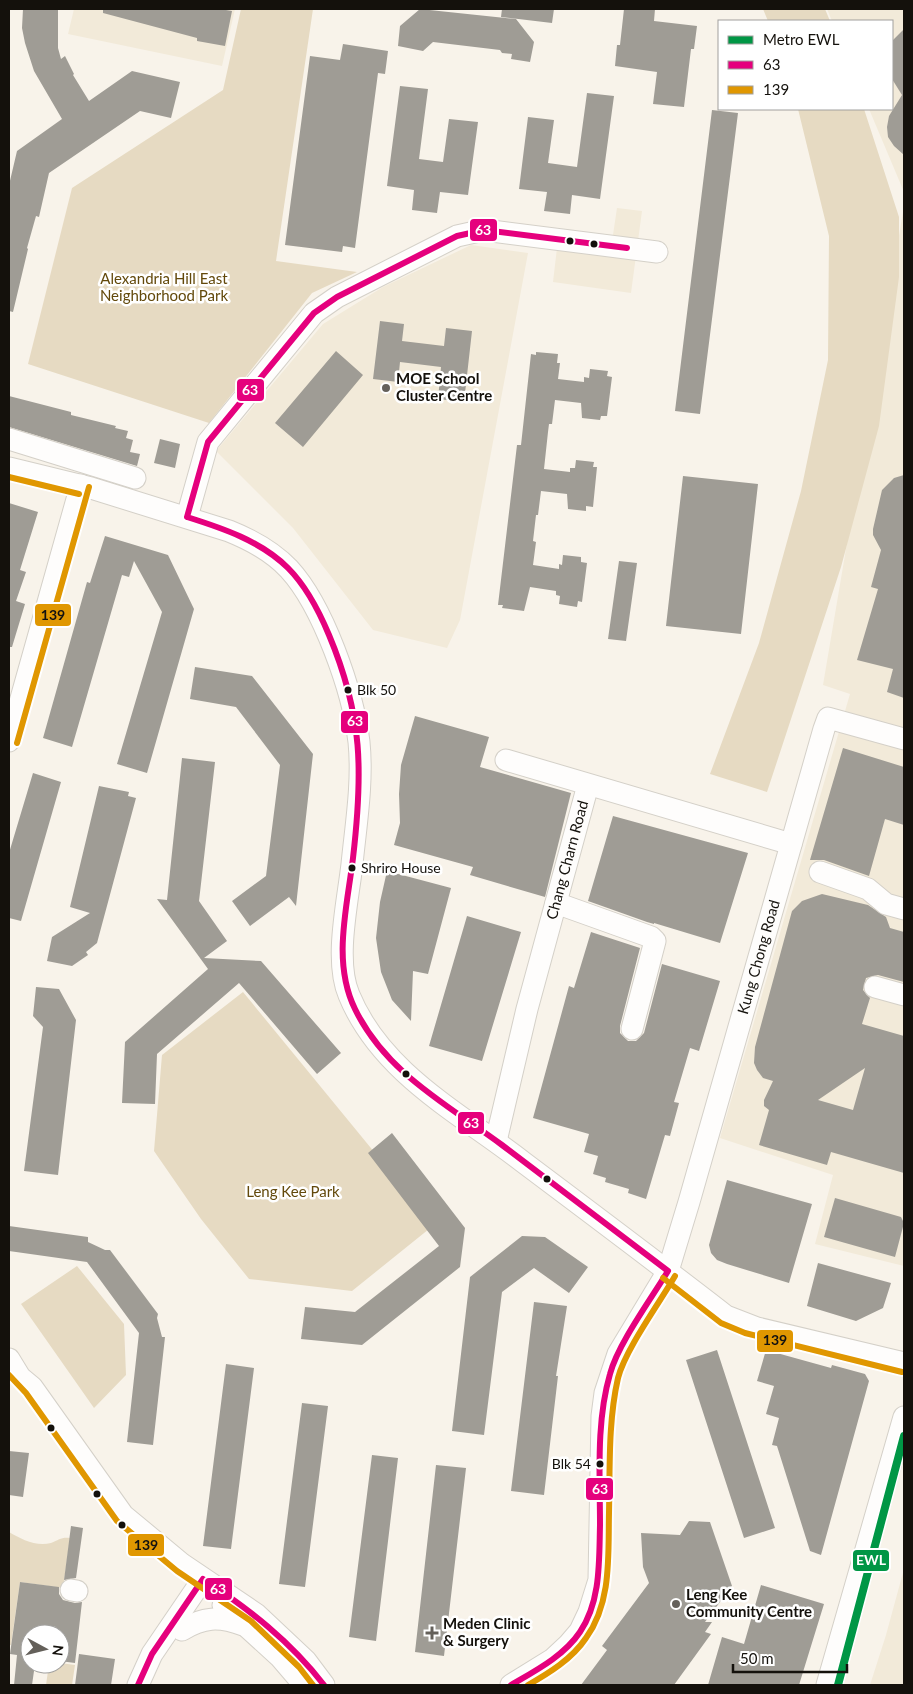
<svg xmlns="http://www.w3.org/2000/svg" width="913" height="1694" viewBox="0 0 913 1694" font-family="Lato,sans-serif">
<rect width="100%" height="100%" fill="#f8f3ea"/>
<!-- built -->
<path fill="#f2ead9" d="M74,9H235L222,66L68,34Z
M827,9H904V192L869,109H892V21H832Z
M904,206V1266L815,1244L833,1175L720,1138L850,694L823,685Z
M617,208L642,211L631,293L553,282L557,248L610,255Z
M471,245L528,253L460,620L447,648L373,630L293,528L216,451L323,324L383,287Z
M904,1569V1685H870L886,1635Z"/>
<!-- green -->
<path fill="#e6dac2" d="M241,9H313L276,261L357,272L312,293L209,423L28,364L72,188L223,90Z
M763,9H825L830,21H768Z
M798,109H864L899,217V277L879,426L841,567L767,792L710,774L759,643L801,491L828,360L829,236Z
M243,992L434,1225L352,1291L249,1279L201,1219L154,1151L162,1055Z
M77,1266L124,1324L126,1375L94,1408L21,1304Z
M9,1532C21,1539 36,1547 51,1543C59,1540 61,1537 70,1538L63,1588L20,1582L11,1645H9Z
M60,1663L75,1665L72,1685H46L49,1664Z"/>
<!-- building -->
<path fill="#9f9c95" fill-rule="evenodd" d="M23,9H58V48L61,59L65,56L74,74L73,75L89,101L132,71L180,82L171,118L140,111L49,173L39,217L36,216L27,248L28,249L13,312L9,311V185L17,151L62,119L34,71L25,43L22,28Z
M103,9H220L232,11L225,46L197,41V38L103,13Z
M420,9L516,19L534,42L530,62L511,59L512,54L502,53L500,50L433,42L423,51L398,46L400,26Z
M502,9H554L552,23L501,17Z
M624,9H655L654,21L697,26L694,49H691L684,107L653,104L657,72L615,66L617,45H620Z
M904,29V155L894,146L888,137L887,127L889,116L902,95L892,79V41Z
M343,44L388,51L385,74L378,73L355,248L343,246L342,252L285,245L310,56L340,60Z
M400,86L428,89L419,159L443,162L449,119L478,122L468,195L440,192L437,213L412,210L414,190L387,186Z
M587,93L614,96L600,199L572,195L570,214L544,211L547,192L519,189L528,117L554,120L548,163L577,167Z
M712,110L738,113L700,414L675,411Z
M380,321L404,324L402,341L444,346L446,328L472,331L464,402L438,399L441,367L400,362L398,382L373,379Z
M336,351L363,375L303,447L275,423Z
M536,352L558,354L557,363H560L558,379L584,382V377L589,378L590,369L608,371L607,376L612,377L607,416H601L600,420L582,418L581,403L555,400L552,424H549L548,432L544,469L570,472V468H575L576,460L594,462L593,467H597L593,507L586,506V511L568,509L567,494L541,491L538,515H536L533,541L536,542L533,565L559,569V564L562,565L563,555L581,557V562L587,563L582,602L578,601L577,607L559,604L560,596L556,595V591L530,587L524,611L502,608L503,605H498L517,445H521L531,354L536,355Z
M9,396L71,412V415L116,426L115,428L128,431L126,438L133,440L130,452L140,454L137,466L9,427Z
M160,439L180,444L175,468L154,463Z
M904,475V698L887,692L893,669L857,660L878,589L871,587L881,550L873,535V529L882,490L894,478Z
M683,476L758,484L741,634L666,626Z
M9,503L38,512L20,570L26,572L16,601L25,604L12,647H9Z
M105,536L168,555L194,609L147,773L117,764L162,612L134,561L129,577L122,575L72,747L43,738L87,582L90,583Z
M619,561L637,563L626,641L608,639Z
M195,667L252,676L313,754L296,906L289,897L250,926L232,901L266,876L280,765L236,707L190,699Z
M415,716L489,737L480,767L571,793L545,897L470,875L473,867L394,845L400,823L399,794L401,765Z
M843,748L904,767V825L885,819L869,876L824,860H810Z
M182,758L215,762L199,901L227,941L204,958L261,961L341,1053L317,1074L239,983L157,1054L155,1104L122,1103L125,1042L208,969L157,899L167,900Z
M33,773L61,782L21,921L9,918V853Z
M99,786L129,792L128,796L136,798L97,943L86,952L88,955L72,966L47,961L52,937L90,913L70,907Z
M613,816L748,853L720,943L654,923V924L647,922L588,901Z
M387,871L451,888L428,974L413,971L411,1021L392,1000L381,972L376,938L380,902Z
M822,894L868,905L886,917L890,928L904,932V982L878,975L866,978L863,990L870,998L862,1024L904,1036V1173L831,1152L827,1165L759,1145L769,1110L764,1106V1100L773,1081L763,1078L757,1070L754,1063L755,1047L792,911L802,901ZM865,1068L853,1110L818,1100Z
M467,916L521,932L482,1061L429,1046Z
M591,932L640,948L620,1026V1033L628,1041H636L644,1033L662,964L720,981L699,1051L690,1048L674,1102L679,1103L670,1136L665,1135L646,1199L628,1193L629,1189L605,1182L606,1178L593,1174L598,1156L584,1152L589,1134L533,1118L569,986L574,988Z
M36,987L59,989L76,1020L58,1175L24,1171L43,1027L33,1016Z
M392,1133L465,1228L460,1267L362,1345L301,1339L305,1307L355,1312L439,1246L368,1153Z
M727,1180L812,1204L789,1283L727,1264L717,1260L711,1253L709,1245Z
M835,1198L901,1217L904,1223L895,1257L824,1237Z
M9,1226L88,1237V1242L105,1250H110L158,1314L157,1318L162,1337H165L153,1445L127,1442L139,1333L87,1262L9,1251Z
M522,1236L545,1237L588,1267L569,1293L534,1268L502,1292L484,1435L452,1431L470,1277Z
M818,1263L891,1283L883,1308L856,1321L807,1306Z
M534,1302L567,1306L556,1376H558L544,1495L511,1491Z
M717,1350L775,1528L744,1538L686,1360Z
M766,1350L831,1368L832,1365L865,1374L869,1381L821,1555L810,1551L777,1446L772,1445L779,1418L766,1414L774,1386L757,1381Z
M226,1364L254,1368L231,1549L203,1546Z
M302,1403L328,1406L305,1587L279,1584Z
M9,1451L29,1453L23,1497L9,1495Z
M372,1455L398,1458L376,1641L349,1637Z
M436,1465L466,1468L444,1656L415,1652Z
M689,1521L710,1522L732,1586L705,1622H712L705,1632L711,1634L674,1685H581L607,1650L602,1646L649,1583L643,1567L641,1533L680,1535Z
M71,1526L83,1528L76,1578L64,1580Z
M20,1582L59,1587V1594L63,1600L75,1603L82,1602L75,1663L60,1661V1634H30V1664H35L32,1685H14L17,1655L10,1654Z
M761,1585L824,1604L799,1685H708L722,1637L744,1644Z
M79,1654L115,1659L111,1685H75Z"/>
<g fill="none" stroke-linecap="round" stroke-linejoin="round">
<defs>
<g id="minor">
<path d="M9,439L135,478"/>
<path d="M9,468L91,488L229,531C249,539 273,552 289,569C323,606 353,691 359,742C363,782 356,824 352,864C348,901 334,960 349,995C381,1073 460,1113 523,1162C591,1213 659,1264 726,1316L757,1328L904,1363"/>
<path d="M187,517L208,442L314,313L337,297L457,236L484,230L657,252"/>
<path d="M9,741L81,485"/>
<path d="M506,760L791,844"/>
<path d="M820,872L868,889L886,904L904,909"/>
<path d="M556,903L651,937L655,941L632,1029"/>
<path d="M875,987L904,995"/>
<path id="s1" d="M496,1141L527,1009L588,785"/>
<path d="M9,1359L20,1377L32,1387L123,1515L182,1564L256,1614L306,1661L324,1685"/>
<path d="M71,1590L77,1591"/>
<path d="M223,1605L280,1657L304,1685"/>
<path d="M182,1630C203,1617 219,1616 243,1625"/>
<path d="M138,1685L152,1654L203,1579"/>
<path id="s2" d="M511,1685L553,1659L568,1645L580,1631L589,1612L599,1580L602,1416L605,1393L618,1354L668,1271L689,1202L824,729L828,718L904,739"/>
<path d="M827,1685L904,1417"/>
</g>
</defs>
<!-- minor casing -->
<use href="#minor" stroke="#d4d0c8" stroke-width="23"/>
<!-- minor -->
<use href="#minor" stroke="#fefdfc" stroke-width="21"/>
<defs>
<path id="bus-1" d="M187,517C222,528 261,541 288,568C306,586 319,611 329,635C363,716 363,772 353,858C347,908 332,962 355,1009C386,1073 448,1105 502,1145C558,1187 613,1229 668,1271
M187,517L208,442L314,313L337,297L457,236L484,230L627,248
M138,1685L152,1654L203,1579C249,1609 290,1641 324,1685
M511,1685C535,1671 564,1656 580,1632C601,1601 599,1561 600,1525C600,1476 596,1422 610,1374C618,1344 651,1299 668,1271"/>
<path id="bus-2" d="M9,477L79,494
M17,743L89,487
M663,1278L721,1323L745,1333L902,1372
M9,1375L26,1393L117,1521L177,1571L251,1621L299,1667L313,1685
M528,1685C549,1673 572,1659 586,1638C612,1602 608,1555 609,1513C610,1468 608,1422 618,1378C625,1350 660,1302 675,1276"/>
</defs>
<!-- bus-1 casing -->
<use href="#bus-1" stroke="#fff" stroke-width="10"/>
<!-- bus-2 casing -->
<use href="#bus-2" stroke="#fff" stroke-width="10"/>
<!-- bus-1 -->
<use href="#bus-1" stroke="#e5007d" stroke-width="6"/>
<!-- bus-2 -->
<use href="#bus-2" stroke="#e09701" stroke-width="6"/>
<defs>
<path id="metro-1" d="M838,1685L904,1436"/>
</defs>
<!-- metro-1 casing -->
<use href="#metro-1" stroke="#fff" stroke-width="11"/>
<!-- metro-1 -->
<use href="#metro-1" stroke="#009645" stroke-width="8"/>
</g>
<!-- markers -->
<g fill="#14110c" stroke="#fff" stroke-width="2">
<circle cx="570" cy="241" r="4.5"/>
<circle cx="594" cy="244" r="4.5"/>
<circle cx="348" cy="690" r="4.5"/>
<circle cx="352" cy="868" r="4.5"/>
<circle cx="406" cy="1074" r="4.5"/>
<circle cx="547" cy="1179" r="4.5"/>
<circle cx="51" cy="1428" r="4.5"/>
<circle cx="600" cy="1464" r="4.5"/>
<circle cx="97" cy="1494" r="4.5"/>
<circle cx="122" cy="1525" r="4.5"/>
</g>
<g fill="#64605a" stroke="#fff" stroke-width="2">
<circle cx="386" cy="388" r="5"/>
<circle cx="676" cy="1604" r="5"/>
<path d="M429.5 1625.5h5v5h5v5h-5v5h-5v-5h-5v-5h5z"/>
</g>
<g text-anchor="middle" stroke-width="5" stroke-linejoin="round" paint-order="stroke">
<!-- bus labels -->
<g font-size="14" fill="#14110c" stroke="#fff" text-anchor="start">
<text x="357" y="695">Blk 50</text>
<text x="361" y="873">Shriro House</text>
<text x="591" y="1469" text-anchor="end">Blk 54</text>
</g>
<!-- park labels -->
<g font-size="15" fill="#63490b" stroke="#fff">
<text x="164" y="284">Alexandria Hill East<tspan x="164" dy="17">Neighborhood Park</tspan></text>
<text x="293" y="1197">Leng Kee Park</text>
</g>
<!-- poi labels -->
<g font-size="15" font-weight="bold" fill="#14110c" stroke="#fff" text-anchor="start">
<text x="396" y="384">MOE School<tspan x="396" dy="17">Cluster Centre</tspan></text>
<text x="686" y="1600">Leng Kee<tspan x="686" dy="17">Community Centre</tspan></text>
<text x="443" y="1629">Meden Clinic<tspan x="443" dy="17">&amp; Surgery</tspan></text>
</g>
<!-- street labels -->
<g font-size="15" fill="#14110c" stroke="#fff">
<text dy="5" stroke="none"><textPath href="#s1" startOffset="290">Chang Charn Road</textPath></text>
<text dy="5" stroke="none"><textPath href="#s2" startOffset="795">Kung Chong Road</textPath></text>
</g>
</g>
<g stroke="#fff" stroke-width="2">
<rect x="469" y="218" width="29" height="24" rx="5" fill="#e5007d"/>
<rect x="236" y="378" width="29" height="24" rx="5" fill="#e5007d"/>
<rect x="34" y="603" width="38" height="24" rx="5" fill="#e09701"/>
<rect x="340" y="710" width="29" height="24" rx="5" fill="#e5007d"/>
<rect x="457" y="1111" width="28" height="24" rx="5" fill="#e5007d"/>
<rect x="756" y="1329" width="38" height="24" rx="5" fill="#e09701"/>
<rect x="585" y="1477" width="29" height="24" rx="5" fill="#e5007d"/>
<rect x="127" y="1533" width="38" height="24" rx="5" fill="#e09701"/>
<rect x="852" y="1549" width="38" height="23" rx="5" fill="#009645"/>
<rect x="204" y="1577" width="29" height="24" rx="5" fill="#e5007d"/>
</g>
<g font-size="14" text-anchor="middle" font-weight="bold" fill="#fff">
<text x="483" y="235">63</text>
<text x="250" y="395">63</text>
<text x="355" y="726">63</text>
<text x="471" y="1128">63</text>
<text x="600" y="1494">63</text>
<text x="871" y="1565">EWL</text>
<text x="218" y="1594">63</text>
</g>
<g font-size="14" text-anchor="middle" font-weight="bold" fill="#111">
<text x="53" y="620">139</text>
<text x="775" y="1345">139</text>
<text x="146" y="1550">139</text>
</g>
<!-- border -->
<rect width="913" height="1694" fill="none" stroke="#14110c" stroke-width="20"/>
<!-- legend -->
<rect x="718" y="20" width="175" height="90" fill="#ffffff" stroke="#a1a09e"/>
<rect x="728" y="36" width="25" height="8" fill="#009645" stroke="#a1a09e"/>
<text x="763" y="45" font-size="15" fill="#14110c">Metro EWL</text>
<rect x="728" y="61" width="25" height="8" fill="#e5007d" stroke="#a1a09e"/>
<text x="763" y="70" font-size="15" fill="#14110c">63</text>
<rect x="728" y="86" width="25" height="8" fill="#e09701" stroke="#a1a09e"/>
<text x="763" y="95" font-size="15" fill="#14110c">139</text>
<!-- north arrow -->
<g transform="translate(45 1649) rotate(97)"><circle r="24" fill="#ffffff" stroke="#a1a09e"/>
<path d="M0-4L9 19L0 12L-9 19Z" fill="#64605a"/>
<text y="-8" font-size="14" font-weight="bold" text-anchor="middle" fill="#14110c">N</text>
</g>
<!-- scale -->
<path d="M733 1664v8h114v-8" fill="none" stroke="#14110c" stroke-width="2.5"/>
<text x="740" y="1664" font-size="15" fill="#14110c" stroke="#ffffff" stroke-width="4" paint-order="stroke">50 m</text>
</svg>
